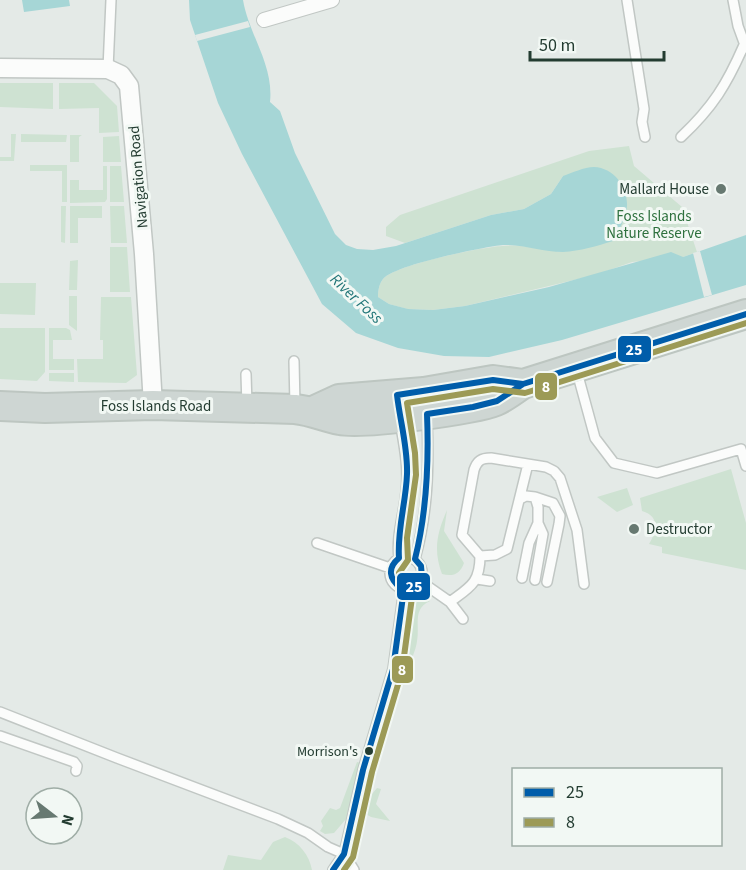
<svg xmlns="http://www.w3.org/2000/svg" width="746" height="870" viewBox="0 0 746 870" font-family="'Source Sans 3',sans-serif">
<rect width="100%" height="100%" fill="#e4eae7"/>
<!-- green -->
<path fill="#cee2d2" d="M0,83H53V109L0,107Z
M59,83H94L117,106L119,132L99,133V108L59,109Z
M11,134H16L14,161H0V157H11Z
M21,134L67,135L66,142H21Z
M70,135H82L79,137V162H70Z
M119,136L121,162H103V137Z
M629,146L634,166L682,207L697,252L683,257L632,262L595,275L465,306L433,310L407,309L389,304L378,297C378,291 379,284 383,279C394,265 482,247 502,246C522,244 543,249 562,252L563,176L551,194L524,209L491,215L405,243L386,236V227L400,215L589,151Z
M30,165H67V202H62V171H30Z
M103,166H107V199L105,202L70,203V180H79V190H103Z
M110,166H121L124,202H110Z
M61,206H66L65,243L61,242Z
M70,206H102V218H78V243H70Z
M110,206H124L127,243H111Z
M110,247H127L130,292H110Z
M78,260L77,290H69L70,261Z
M0,283H36L35,315L0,314Z
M69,296H77V331L69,325Z
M101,297H131L137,375L126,383L78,382L77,359H103V340H100Z
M0,328H45V372L37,381L0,379Z
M49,328H66L70,330L72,340H53V359H74V370H49Z
M49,373H74V382L49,381Z
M731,469L746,523V570L662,553V547L649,544C657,531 660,516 642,511L640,498Z
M627,488L633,505L617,512L597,497Z
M447,510L444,531L464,563C460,574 453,577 442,574C433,550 437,533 447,510Z
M420,599L430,601C412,609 420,625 417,641C416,650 411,660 407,670L403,668C405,662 407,656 408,649C411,634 405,608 420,599Z
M357,762L361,763L346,819L334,833L325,834L320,831L323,826L321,821L330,808L336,810L340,808Z
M377,788L381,789L376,804L390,821L371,817L364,813L366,801Z
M285,837C300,843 309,855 312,870H223L228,855L261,860L273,842Z"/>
<!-- water -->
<path fill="#a6d6d6" d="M22,0H69L70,6L24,12Z
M189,0H243C249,35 274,65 270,102L280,111L295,153L335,234L346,245L357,249L373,250L396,246L491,215L524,209L551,194L563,176C572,173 584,167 594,167C614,168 628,187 627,206C626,218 619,230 613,241C597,246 580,251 563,252C543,252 523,244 503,245C483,247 394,265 383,279C379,284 378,291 378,297L389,304L408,309L433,310L465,306L549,287L671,252L683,257L746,235V285L562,340L489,357L444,356L398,348L356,333L322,304L242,154L218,103L190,20Z"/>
<!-- pier -->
<path fill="#e4eae7" d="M248,21L250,27L197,41L195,35Z
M700,251L712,295L704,297L693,253Z"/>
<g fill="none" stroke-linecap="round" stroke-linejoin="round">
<defs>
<path id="service" d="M627,0L644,109L642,122L645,137
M733,0L738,26L746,48
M108,69L111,0
M681,137C713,107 727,84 744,45
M294,361L295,406
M577,372L595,438L614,463L657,473L741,449L746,466
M246,374L247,406
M535,497L553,503L560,516L559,524L547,582
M520,499L526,496L535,497L538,507V523L543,534L535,580
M317,543L390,568
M480,556L495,555L507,549L528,464
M390 573a16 16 0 1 1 32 0a16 16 0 1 1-32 0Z
M399,558C396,536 404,514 406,492C409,468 404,445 400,421
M415,559C428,512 429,467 427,419
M522,578L529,543L538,523
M477,579L490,581
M420,581L450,602L463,619
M450,602C470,587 480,583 480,556L462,535L474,470C477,461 481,458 491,458L546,467L554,471L560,478L577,530L584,584
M0,712L117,758L278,819L308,833L328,847L344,854L354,870
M0,736L74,762L77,766L76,771
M333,870L344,854L363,770L393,669L404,589"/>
<path id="pedestrian" d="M264,20L332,0"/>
<path id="minor" d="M0,68L108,69L121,75L129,86L144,254L153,405"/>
<path id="primary" d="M0,406L45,408L153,405L295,409C313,411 324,417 340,420C362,425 474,410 496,401C505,397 515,389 523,384L746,314
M313,411L339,399L424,392L493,380L523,384"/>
</defs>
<!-- service casing -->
<use href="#service" stroke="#c1c7c4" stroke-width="12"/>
<!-- pedestrian casing -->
<use href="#pedestrian" stroke="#c1c7c4" stroke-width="16"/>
<!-- minor casing -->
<use href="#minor" stroke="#c1c7c4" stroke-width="21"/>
<!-- primary casing -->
<use href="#primary" stroke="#bdc6c1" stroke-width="32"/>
<!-- service -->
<use href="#service" stroke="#fbfcfb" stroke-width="9"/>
<!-- pedestrian -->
<use href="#pedestrian" stroke="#fbfcfb" stroke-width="14"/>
<!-- minor -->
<use href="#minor" stroke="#fbfcfb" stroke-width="18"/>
<!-- primary -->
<use href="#primary" stroke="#ced6d3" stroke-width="28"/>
<defs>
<path id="bus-1" d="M493,380L523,384L497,401L473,407L427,414C429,463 427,511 415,559L421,566L422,577L412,588H401C389,579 387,568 399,558C397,529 406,503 407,474C408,448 400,421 397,395Z
M523,384L746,314
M333,870L344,854L363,770L393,669L404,589"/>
<path id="bus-2" d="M344,870L353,857L372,772L402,671L413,590L411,583L400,577L399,573L408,560L407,538L416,475L415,453L407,403L493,389L525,393L746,323"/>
</defs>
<!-- bus-1 casing -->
<use href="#bus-1" stroke="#f2f8f4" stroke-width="10"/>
<!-- bus-2 casing -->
<use href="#bus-2" stroke="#f2f8f4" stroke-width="10"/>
<!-- bus-1 -->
<use href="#bus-1" stroke="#005daa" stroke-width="6"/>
<!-- bus-2 -->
<use href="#bus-2" stroke="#9c9a56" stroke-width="6"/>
</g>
<!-- markers -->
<g fill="#677971" stroke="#f2f8f4" stroke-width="2">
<circle cx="721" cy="189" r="6"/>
<circle cx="634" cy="529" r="6"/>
</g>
<circle fill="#233c31" stroke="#f2f8f4" stroke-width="2" cx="369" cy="751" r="5"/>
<g text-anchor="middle" stroke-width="6" stroke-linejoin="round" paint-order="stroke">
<!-- bus labels -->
<g font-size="14" fill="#233c31" stroke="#f2f8f4" text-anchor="end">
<text x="358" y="756">Morrison's</text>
</g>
<!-- street labels -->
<g font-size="15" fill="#233c31" stroke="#f2f8f4">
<text transform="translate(138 177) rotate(-95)" y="5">Navigation Road</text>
<text x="156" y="411">Foss Islands Road</text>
</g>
<!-- poi labels -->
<g font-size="15" fill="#233c31" stroke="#f2f8f4" text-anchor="end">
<text x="709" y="194">Mallard House</text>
<text x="646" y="534" text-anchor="start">Destructor</text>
</g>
<!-- park labels -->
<g font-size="15" fill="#2e713e" stroke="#f2f8f4">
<text x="654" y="221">Foss Islands<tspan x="654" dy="17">Nature Reserve</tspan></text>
</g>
<!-- water labels -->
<g font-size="16" font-style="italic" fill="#1f7476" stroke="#f2f8f4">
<text transform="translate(357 298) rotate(43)" y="6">River Foss</text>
</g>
</g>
<g stroke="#f2f8f4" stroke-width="2">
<rect x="617" y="335" width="35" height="28" rx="6" fill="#005daa"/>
<rect x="534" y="372" width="24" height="29" rx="6" fill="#9c9a56"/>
<rect x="396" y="572" width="35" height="29" rx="6" fill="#005daa"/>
<rect x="391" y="655" width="23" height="29" rx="6" fill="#9c9a56"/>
</g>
<g font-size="16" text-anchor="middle" font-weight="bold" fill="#fff">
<text x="634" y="355">25</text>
<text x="546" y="392">8</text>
<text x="414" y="592">25</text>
<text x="402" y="675">8</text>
</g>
<!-- legend -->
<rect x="512" y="768" width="210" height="78" fill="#f2f8f4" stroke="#9fada6" stroke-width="1.5"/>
<rect x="524" y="788" width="30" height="9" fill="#005daa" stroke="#9fada6" stroke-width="1.5"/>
<text x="566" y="798" font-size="18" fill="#233c31">25</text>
<rect x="524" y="818" width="30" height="9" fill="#9c9a56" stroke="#9fada6" stroke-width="1.5"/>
<text x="566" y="828" font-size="18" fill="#233c31">8</text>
<!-- north arrow -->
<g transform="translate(54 816) rotate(107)"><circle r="28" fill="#f2f8f4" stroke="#9fada6" stroke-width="1.5"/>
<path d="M0-4.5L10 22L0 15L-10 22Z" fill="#677971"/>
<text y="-9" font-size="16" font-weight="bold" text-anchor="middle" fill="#233c31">N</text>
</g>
<!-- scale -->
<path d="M530 51v9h134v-9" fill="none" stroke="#233c31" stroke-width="3"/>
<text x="539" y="51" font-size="18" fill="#233c31" stroke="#f2f8f4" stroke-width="4.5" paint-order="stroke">50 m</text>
</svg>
